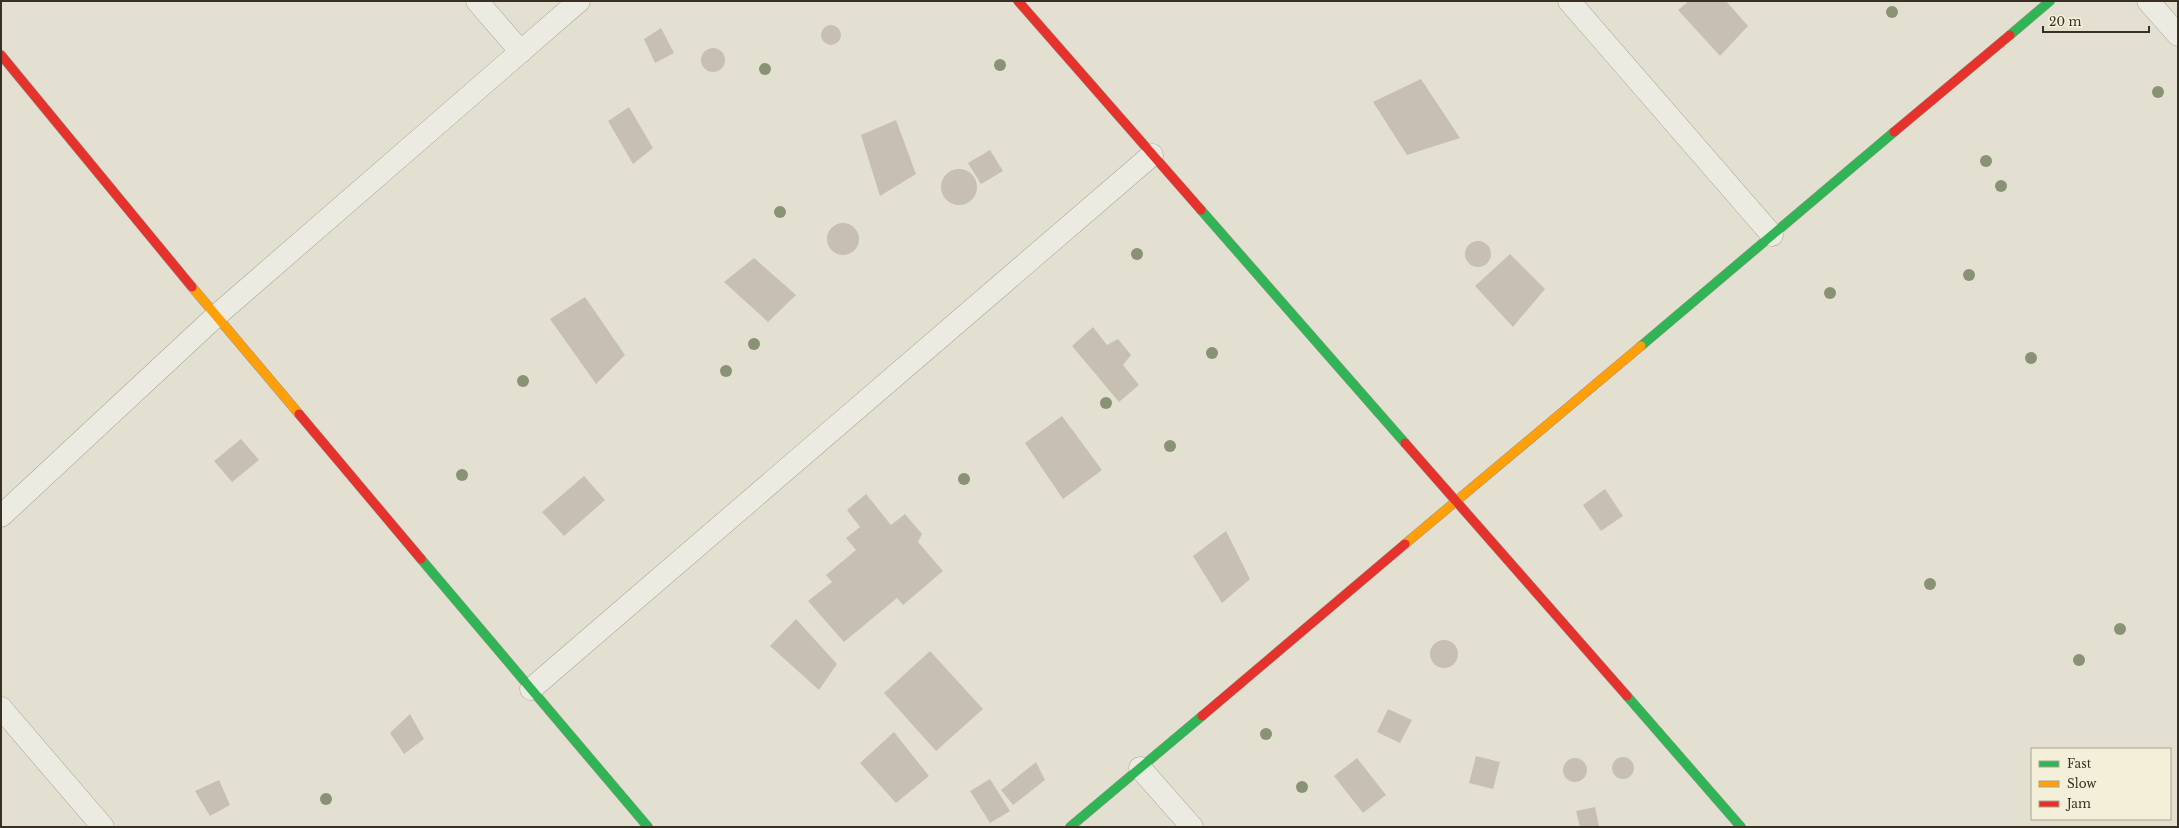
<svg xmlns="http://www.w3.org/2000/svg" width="2179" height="828" viewBox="0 0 2179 828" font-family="'Libre Baskerville',serif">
<rect width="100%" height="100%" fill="#e3e0d1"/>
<!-- building -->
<path fill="#c7c0b2" d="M1689,1H1726L1748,26L1720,56L1678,10Z
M821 35a10 10 0 1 1 20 0a10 10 0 1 1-20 0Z
M661,28L674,53L655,63L644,39Z
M701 60a12 12 0 1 1 24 0a12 12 0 1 1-24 0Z
M1421,79L1460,138L1407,155L1373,102Z
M629,107L653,148L633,164L608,121Z
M896,120L916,174L880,196L861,135Z
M990,150L1003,171L981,184L968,163Z
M941 187a18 18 0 1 1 36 0a18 18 0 1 1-36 0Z
M827 239a16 16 0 1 1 32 0a16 16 0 1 1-32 0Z
M1465 254a13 13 0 1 1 26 0a13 13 0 1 1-26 0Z
M1510,254L1545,289L1513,327L1475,286Z
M754,258L796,295L768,322L724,282Z
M585,297L625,355L596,384L550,319Z
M1093,327L1107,345L1118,339L1131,355L1123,365L1139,385L1119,402L1072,346Z
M1062,416L1102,470L1063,499L1025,443Z
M241,439L259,460L232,482L214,461Z
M584,476L605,500L564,536L542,512Z
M1605,489L1623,516L1601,531L1583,505Z
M866,494L891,525L905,514L922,534L918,542L943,571L903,605L897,598L844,642L808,601L832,582L826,575L856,550L846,538L860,527L847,510Z
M1226,531L1250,579L1222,603L1193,556Z
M796,619L837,664L819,690L770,646Z
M1430 654a14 14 0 1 1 28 0a14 14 0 1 1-28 0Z
M930,651L983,709L936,751L884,693Z
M1388,709L1412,720L1400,743L1377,732Z
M410,714L424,739L404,754L390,733Z
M894,732L929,776L896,803L860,763Z
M1476,756L1500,762L1493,789L1469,783Z
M1612 768a11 11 0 1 1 22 0a11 11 0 1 1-22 0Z
M1563 770a12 12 0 1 1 24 0a12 12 0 1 1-24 0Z
M1357,758L1386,795L1363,813L1334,776Z
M1036,762L1045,780L1013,805L1001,790Z
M990,779L1010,811L990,823L970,791Z
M219,780L230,805L210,816L195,791Z
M1595,807L1599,826L1580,827L1576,811Z"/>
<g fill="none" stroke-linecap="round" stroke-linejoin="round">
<defs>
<path id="street" d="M477,1L521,52
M1569,1L1772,235
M2148,1L2178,35
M1,516L216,316L579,1
M531,689L1152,155
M1,708L103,827
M1140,768L1192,827"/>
<path id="fast" d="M2010,35L2050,1
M1201,210L1405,443
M1641,346L1894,132
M421,559L648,827
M1627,696L1741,827
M1070,827L1202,716"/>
<path id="slow" d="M192,287L299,414
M1405,544L1641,346"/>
<path id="jam" d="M1018,1L1201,210
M1,55L192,287
M1894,132L2010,35
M299,414L421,559
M1405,443L1627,696
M1202,716L1405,544"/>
</defs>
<!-- street casing -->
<use href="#street" stroke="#a9a599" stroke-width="23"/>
<!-- fast casing -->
<use href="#fast" stroke="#98958a" stroke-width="10"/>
<!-- slow casing -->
<use href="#slow" stroke="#98958a" stroke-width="10"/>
<!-- jam casing -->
<use href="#jam" stroke="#98958a" stroke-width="10"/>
<!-- street -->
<use href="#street" stroke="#ecebe2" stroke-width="22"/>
<!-- fast -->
<use href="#fast" stroke="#30b455" stroke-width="9"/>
<!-- slow -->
<use href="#slow" stroke="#ff9f0a" stroke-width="9"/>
<!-- jam -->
<use href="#jam" stroke="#e5322d" stroke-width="9"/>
</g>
<!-- trees -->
<g fill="#8a9276">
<circle cx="1892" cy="12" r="6"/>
<circle cx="1000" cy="65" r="6"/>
<circle cx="765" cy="69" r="6"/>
<circle cx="2158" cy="92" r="6"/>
<circle cx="1986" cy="161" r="6"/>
<circle cx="2001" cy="186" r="6"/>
<circle cx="780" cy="212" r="6"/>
<circle cx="1137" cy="254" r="6"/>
<circle cx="1969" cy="275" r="6"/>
<circle cx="1830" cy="293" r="6"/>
<circle cx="754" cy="344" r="6"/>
<circle cx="1212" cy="353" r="6"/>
<circle cx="2031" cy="358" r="6"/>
<circle cx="726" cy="371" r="6"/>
<circle cx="523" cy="381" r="6"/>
<circle cx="1106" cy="403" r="6"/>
<circle cx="1170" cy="446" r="6"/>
<circle cx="462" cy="475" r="6"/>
<circle cx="964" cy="479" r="6"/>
<circle cx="1930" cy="584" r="6"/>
<circle cx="2120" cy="629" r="6"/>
<circle cx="2079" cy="660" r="6"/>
<circle cx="1266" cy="734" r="6"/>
<circle cx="1302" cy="787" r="6"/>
<circle cx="326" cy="799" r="6"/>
</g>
<!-- border -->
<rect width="2179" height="828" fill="none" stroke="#383022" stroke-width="4"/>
<!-- legend -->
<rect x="2031" y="748" width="140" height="72" fill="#f3efd9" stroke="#a8a390"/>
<rect x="2039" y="761" width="20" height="6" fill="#30b455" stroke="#a8a390"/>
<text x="2067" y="768" font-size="12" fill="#383022">Fast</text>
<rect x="2039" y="781" width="20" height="6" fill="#ff9f0a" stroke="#a8a390"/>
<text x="2067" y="788" font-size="12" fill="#383022">Slow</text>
<rect x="2039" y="801" width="20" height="6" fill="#e5322d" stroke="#a8a390"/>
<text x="2067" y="808" font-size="12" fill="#383022">Jam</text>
<!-- scale -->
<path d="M2043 26v6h106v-6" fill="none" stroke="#383022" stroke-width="2"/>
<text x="2049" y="26" font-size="12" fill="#383022" stroke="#f3efd9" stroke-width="3" paint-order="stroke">20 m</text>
</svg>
